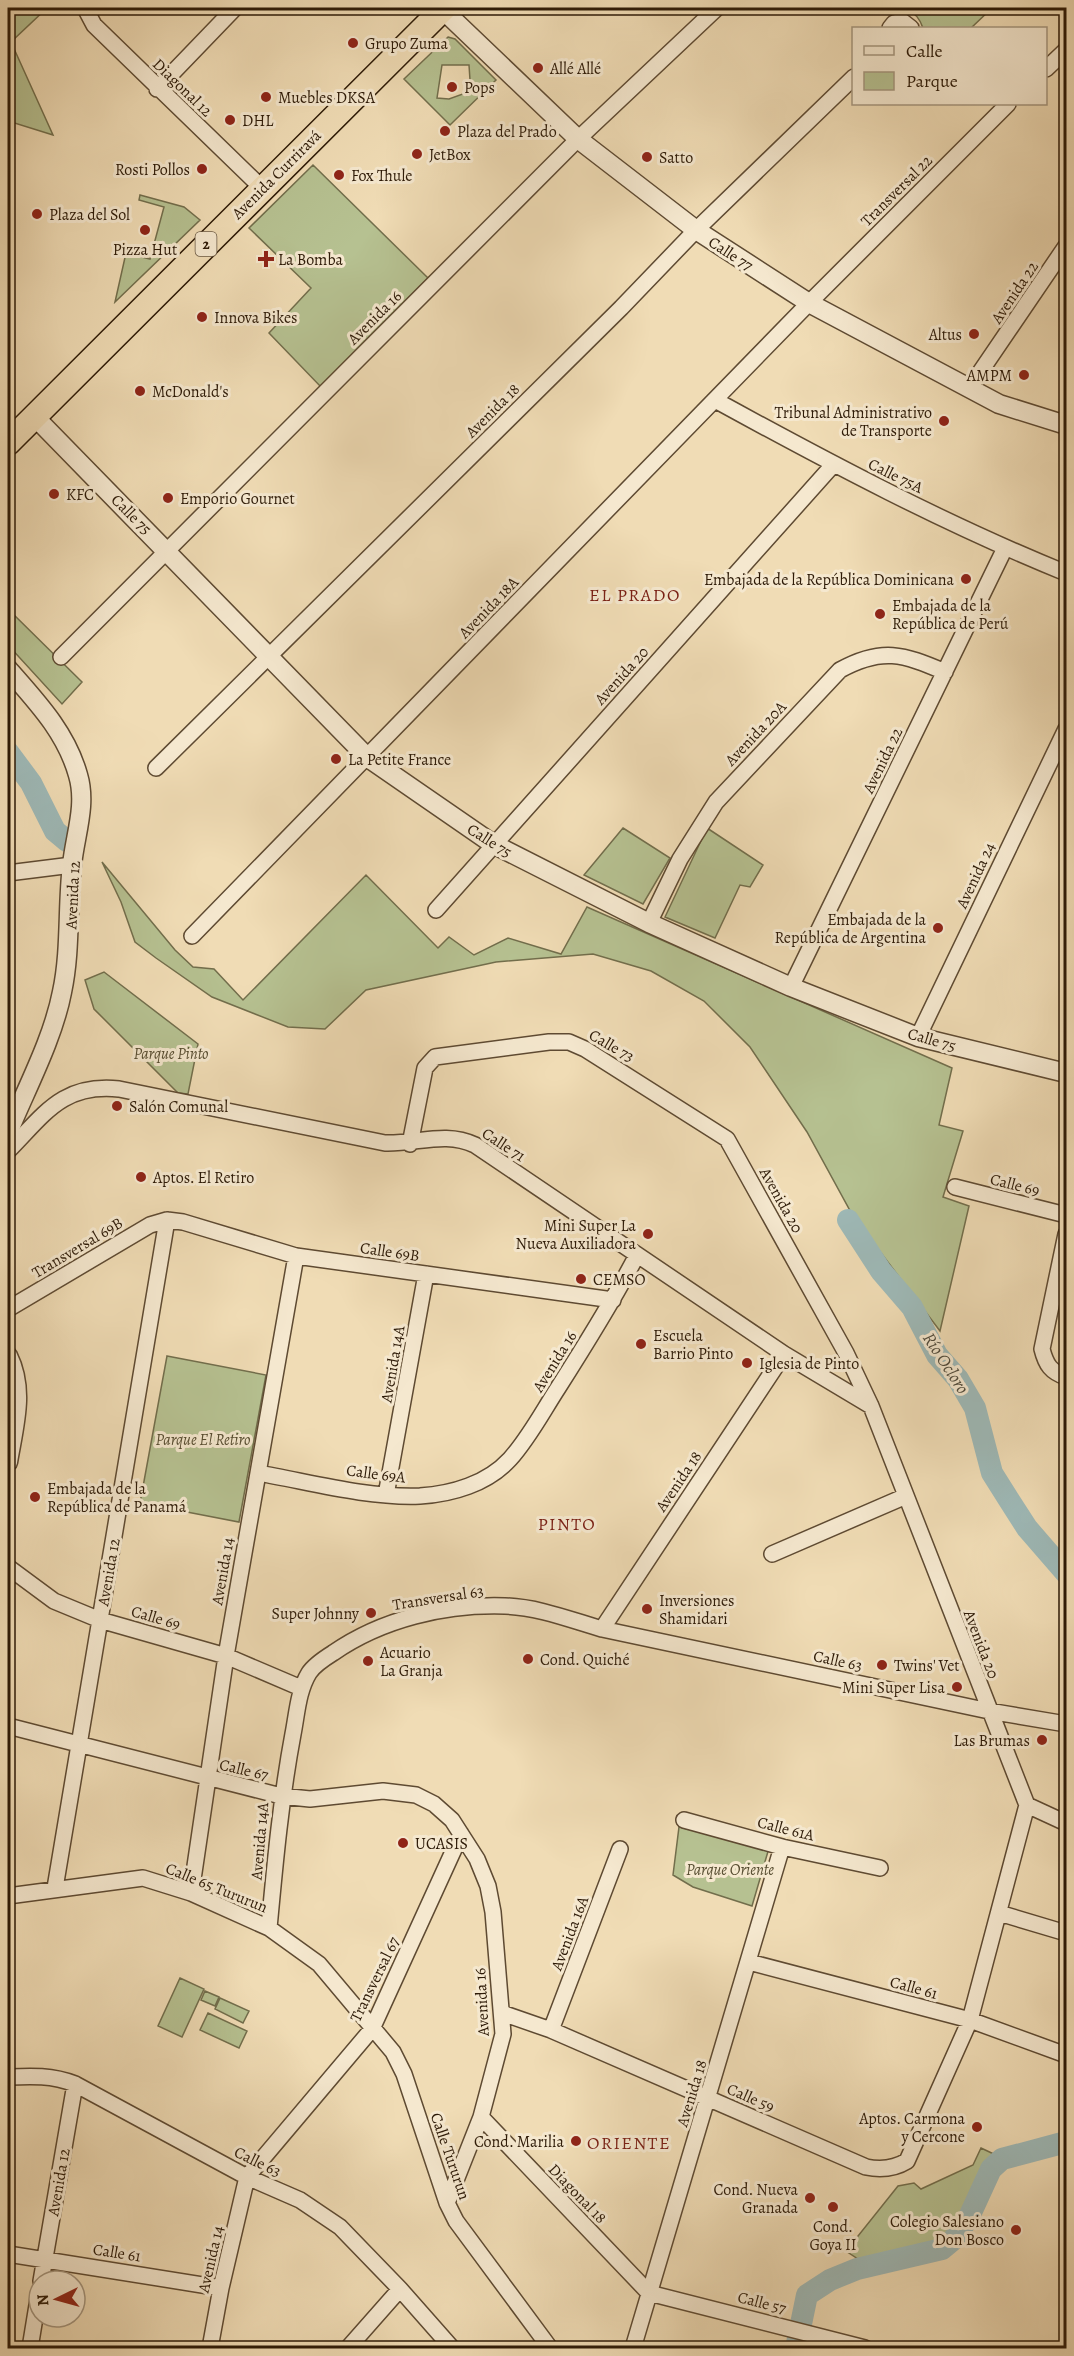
<svg xmlns="http://www.w3.org/2000/svg" width="1074" height="2356" viewBox="0 0 1074 2356" font-family="Alegreya,serif">
<rect width="100%" height="100%" fill="#f0dcb5"/>
<filter id="stains"><feTurbulence type="fractalNoise" baseFrequency=".00333" numOctaves="4"/><feColorMatrix values="0 0 0 0 .2 0 0 0 0 .09 0 0 0 0 .02 0 0 0 .5 -.17"/></filter>
<radialGradient id="worn" r=".72"><stop offset=".6" stop-color="#630" stop-opacity="0"/><stop offset="1" stop-color="#630" stop-opacity=".3"/></radialGradient>
<!-- green -->
<path fill="#b6c191" stroke="#726e4c" stroke-width="1.5" fill-rule="evenodd" d="M16,8H47L11,42L53,135L8,121V17Z
M877,8H992L971,28H923C916,8 903,6 884,13Z
M448,37L455,39L496,80L450,125L404,79ZM442,65H469L470,80L463,94L449,99L437,98Z
M313,165L428,278L321,387L269,333L311,288L249,228Z
M140,195L184,207L200,220L115,302L126,253L150,259L164,207L139,200Z
M8,609L82,682L62,704L8,645Z
M623,828L670,858L643,904L584,875Z
M707,828L763,865L750,887L740,885L715,938L665,917Z
M102,862L175,950L193,967L214,969L243,1000L366,875L438,948L449,937L474,955L508,938L561,954L587,907L952,1068L939,1125L963,1131L943,1197L969,1206L940,1331L853,1216L807,1132L750,1047L704,1001L651,971L593,954L496,962L366,990L325,1029L288,1027L212,997L156,958L135,942L121,902Z
M104,972L198,1044L188,1094L178,1093L94,1009L85,980Z
M167,1356L266,1375L239,1522L140,1503Z
M679,1827L769,1848L752,1906L693,1887L673,1875Z
M180,1978L204,1989L182,2037L158,2026Z
M205,1991L219,1997L215,2006L201,2000Z
M220,1998L249,2011L243,2023L215,2009Z
M208,2013L247,2031L239,2048L200,2030Z
M981,2148L998,2156C984,2169 979,2186 970,2203C947,2251 908,2251 861,2261L846,2251L898,2186L914,2183L921,2189L973,2165Z"/>
<g fill="none" stroke-linecap="round" stroke-linejoin="round">
<!-- river -->
<path stroke="#9eb9b7" stroke-width="22" d="M8,752L31,783L55,831L67,841
M848,1220L881,1271L912,1307L937,1355L958,1379L975,1408L992,1473L1009,1500L1027,1528L1066,1573
M796,2348L807,2295L830,2280L857,2269L942,2249L954,2239L969,2217L991,2169L1002,2159L1066,2142"/>
<defs>
<path id="minor" d="M85,8L94,25L262,188
M890,28L894,23L902,21L911,28
M1046,69L1066,50
M157,89L235,8
M970,387L1066,246
M715,400C830,463 945,524 1066,573
M61,657L578,139L717,8
M156,768L621,308L696,230L854,77
M8,873L72,865
M436,910L833,465
M649,923L680,859L716,802L840,670C882,647 903,654 945,672
M192,936L809,303L1008,104
M791,987L1005,548
M918,1037L1066,729
M410,1144L425,1068L435,1057L549,1042H569L585,1049L727,1139L846,1353L871,1406L1027,1805L970,2020L907,2161C894,2169 881,2170 866,2167L551,2030L502,2013
M8,1151C44,1115 62,1083 119,1089L385,1143C418,1144 445,1131 475,1145L784,1354L871,1406
M955,1187L1066,1215
M1066,1234L1042,1349C1046,1365 1051,1372 1066,1377
M8,1309L150,1225L167,1220L183,1222L296,1256L613,1300
M258,1473C310,1482 366,1498 420,1496C452,1494 487,1484 510,1459C529,1438 543,1411 558,1388C586,1344 613,1301 637,1255
M386,1495L426,1274
M772,1554L906,1496
M8,1567L54,1601L100,1620L226,1656L301,1688
M602,1629L784,1354
M8,1726L281,1796L310,1799L383,1791L416,1795L434,1804L452,1820L477,1859L488,1886L493,1912L503,2034L481,2117L447,2203
M1027,1805L1066,1823
M684,1820L782,1847L880,1868
M55,1888L167,1220
M191,1893L226,1656L296,1256
M8,1896L143,1878L191,1893L269,1928L319,1964L393,2052L404,2074L447,2203L456,2221L550,2348
M999,1913L1066,1933
M269,1928C275,1863 281,1798 293,1734C297,1714 298,1691 309,1673C314,1665 325,1658 333,1653C382,1619 445,1604 505,1606C538,1607 571,1620 602,1629L989,1711L1066,1724
M749,1962L970,2020L1066,2055
M551,2030L620,1849
M8,2077C31,2076 52,2075 75,2084L247,2177L300,2200L340,2227L400,2289L452,2348
M481,2117L649,2293
M8,2254L221,2288
M41,2281L75,2084
M649,2293L865,2348
M30,2348L39,2293
M210,2348L221,2288L247,2177L372,2029L461,1834
M348,2348L400,2289
M633,2348L782,1847"/>
<path id="tertiary" d="M442,9L578,139L696,230L809,303L999,404L1066,425
M34,416L367,757L493,844L649,923L791,987L918,1037L1066,1073
M8,669C36,701 66,732 78,775C87,805 75,835 72,865C67,907 71,950 62,992C53,1039 26,1089 8,1133
M8,1356C25,1390 14,1426 8,1462"/>
<path id="trunk" d="M8,443L444,8"/>
</defs>
<!-- minor casing -->
<use href="#minor" stroke="#5e4a32" stroke-width="18"/>
<!-- tertiary casing -->
<use href="#tertiary" stroke="#5e4a32" stroke-width="21"/>
<!-- trunk casing -->
<use href="#trunk" stroke="#2d1a07" stroke-width="27"/>
<!-- minor -->
<use href="#minor" stroke="#f5e8cf" stroke-width="15"/>
<!-- tertiary -->
<use href="#tertiary" stroke="#f5e8cf" stroke-width="18"/>
<!-- trunk -->
<use href="#trunk" stroke="#f0dcb5" stroke-width="24"/>
</g>
<!-- markers -->
<g fill="#8f2418" stroke="#f5e8cf" stroke-width="2">
<circle cx="353" cy="43" r="6"/>
<circle cx="538" cy="68" r="6"/>
<circle cx="452" cy="87" r="6"/>
<circle cx="266" cy="97" r="6"/>
<circle cx="230" cy="120" r="6"/>
<circle cx="445" cy="131" r="6"/>
<circle cx="417" cy="154" r="6"/>
<circle cx="647" cy="157" r="6"/>
<circle cx="202" cy="169" r="6"/>
<circle cx="339" cy="175" r="6"/>
<circle cx="37" cy="214" r="6"/>
<circle cx="145" cy="230" r="6"/>
<path d="M263 250h6v6h6v6h-6v6h-6v-6h-6v-6h6z"/>
<circle cx="202" cy="317" r="6"/>
<circle cx="974" cy="334" r="6"/>
<circle cx="1024" cy="375" r="6"/>
<circle cx="140" cy="391" r="6"/>
<circle cx="944" cy="421" r="6"/>
<circle cx="54" cy="494" r="6"/>
<circle cx="168" cy="498" r="6"/>
<circle cx="966" cy="579" r="6"/>
<circle cx="880" cy="614" r="6"/>
<circle cx="336" cy="759" r="6"/>
<circle cx="938" cy="928" r="6"/>
<circle cx="117" cy="1106" r="6"/>
<circle cx="141" cy="1177" r="6"/>
<circle cx="648" cy="1234" r="6"/>
<circle cx="581" cy="1279" r="6"/>
<circle cx="641" cy="1344" r="6"/>
<circle cx="747" cy="1363" r="6"/>
<circle cx="35" cy="1497" r="6"/>
<circle cx="647" cy="1609" r="6"/>
<circle cx="371" cy="1613" r="6"/>
<circle cx="528" cy="1659" r="6"/>
<circle cx="368" cy="1661" r="6"/>
<circle cx="882" cy="1665" r="6"/>
<circle cx="957" cy="1687" r="6"/>
<circle cx="1042" cy="1740" r="6"/>
<circle cx="403" cy="1843" r="6"/>
<circle cx="977" cy="2127" r="6"/>
<circle cx="576" cy="2141" r="6"/>
<circle cx="810" cy="2198" r="6"/>
<circle cx="833" cy="2207" r="6"/>
<circle cx="1016" cy="2230" r="6"/>
</g>
<g text-anchor="middle" stroke-width="6" stroke-linejoin="round" paint-order="stroke">
<!-- shield labels -->
<rect fill="#f5e8cf" stroke="#695843" stroke-width="1.5" x="195.5" y="232" width="21" height="24" rx="4.5"/>
<g font-size="15" font-weight="bold" fill="#2d1a07">
<text x="206" y="249">2</text>
</g>
<!-- poi labels -->
<g font-size="16" fill="#2d1a07" stroke="#f5e8cf" text-anchor="start">
<text x="365" y="49">Grupo Zuma</text>
<text x="550" y="74">Allé Allé</text>
<text x="464" y="93">Pops</text>
<text x="278" y="103">Muebles DKSA</text>
<text x="242" y="126">DHL</text>
<text x="457" y="137">Plaza del Prado</text>
<text x="429" y="160">JetBox</text>
<text x="659" y="163">Satto</text>
<text x="190" y="175" text-anchor="end">Rosti Pollos</text>
<text x="351" y="181">Fox Thule</text>
<text x="49" y="220">Plaza del Sol</text>
<text x="145" y="255" text-anchor="middle">Pizza Hut</text>
<text x="278" y="265">La Bomba</text>
<text x="214" y="323">Innova Bikes</text>
<text x="962" y="340" text-anchor="end">Altus</text>
<text x="1012" y="381" text-anchor="end">AMPM</text>
<text x="152" y="397">McDonald's</text>
<text x="932" y="418" text-anchor="end">Tribunal Administrativo<tspan x="932" dy="18">de Transporte</tspan></text>
<text x="66" y="500">KFC</text>
<text x="180" y="504">Emporio Gournet</text>
<text x="954" y="585" text-anchor="end">Embajada de la República Dominicana</text>
<text x="892" y="611">Embajada de la<tspan x="892" dy="18">República de Perú</tspan></text>
<text x="348" y="765">La Petite France</text>
<text x="926" y="925" text-anchor="end">Embajada de la<tspan x="926" dy="18">República de Argentina</tspan></text>
<text x="129" y="1112">Salón Comunal</text>
<text x="153" y="1183">Aptos. El Retiro</text>
<text x="636" y="1231" text-anchor="end">Mini Super La<tspan x="636" dy="18">Nueva Auxiliadora</tspan></text>
<text x="593" y="1285">CEMSO</text>
<text x="653" y="1341">Escuela<tspan x="653" dy="18">Barrio Pinto</tspan></text>
<text x="759" y="1369">Iglesia de Pinto</text>
<text x="47" y="1494">Embajada de la<tspan x="47" dy="18">República de Panamá</tspan></text>
<text x="659" y="1606">Inversiones<tspan x="659" dy="18">Shamidari</tspan></text>
<text x="359" y="1619" text-anchor="end">Super Johnny</text>
<text x="380" y="1658">Acuario<tspan x="380" dy="18">La Granja</tspan></text>
<text x="540" y="1665">Cond. Quiché</text>
<text x="894" y="1671">Twins' Vet</text>
<text x="945" y="1693" text-anchor="end">Mini Super Lisa</text>
<text x="1030" y="1746" text-anchor="end">Las Brumas</text>
<text x="415" y="1849">UCASIS</text>
<text x="965" y="2124" text-anchor="end">Aptos. Carmona<tspan x="965" dy="18">y Cercone</tspan></text>
<text x="564" y="2147" text-anchor="end">Cond. Marilia</text>
<text x="798" y="2195" text-anchor="end">Cond. Nueva<tspan x="798" dy="18">Granada</tspan></text>
<text x="1004" y="2227" text-anchor="end">Colegio Salesiano<tspan x="1004" dy="18">Don Bosco</tspan></text>
<text x="833" y="2232" text-anchor="middle">Cond.<tspan x="833" dy="18">Goya II</tspan></text>
</g>
<!-- street labels -->
<g font-size="16" fill="#2d1a07" stroke="#f5e8cf">
<text transform="translate(183 87) rotate(44)" y="6">Diagonal 12</text>
<text transform="translate(276 174) rotate(-45)" y="6">Avenida Curriravá</text>
<text transform="translate(896 190) rotate(-45)" y="6">Transversal 22</text>
<text transform="translate(731 253) rotate(33)" y="6">Calle 77</text>
<text transform="translate(1014 292) rotate(-56)" y="6">Avenida 22</text>
<text transform="translate(374 317) rotate(-45)" y="6">Avenida 16</text>
<text transform="translate(492 410) rotate(-45)" y="6">Avenida 18</text>
<text transform="translate(896 475) rotate(26)" y="6">Calle 75A</text>
<text transform="translate(132 514) rotate(45)" y="6">Calle 75</text>
<text transform="translate(488 607) rotate(-46)" y="6">Avenida 18A</text>
<text transform="translate(621 675) rotate(-48)" y="6">Avenida 20</text>
<text transform="translate(755 733) rotate(-47)" y="6">Avenida 20A</text>
<text transform="translate(882 760) rotate(-64)" y="6">Avenida 22</text>
<text transform="translate(490 840) rotate(32)" y="6">Calle 75</text>
<text transform="translate(975 875) rotate(-65)" y="6">Avenida 24</text>
<text transform="translate(72 895) rotate(-87)" y="6">Avenida 12</text>
<text transform="translate(932 1039) rotate(16)" y="6">Calle 75</text>
<text transform="translate(612 1045) rotate(30)" y="6">Calle 73</text>
<text transform="translate(504 1144) rotate(33)" y="6">Calle 71</text>
<text transform="translate(1015 1184) rotate(14)" y="6">Calle 69</text>
<text transform="translate(782 1200) rotate(61)" y="6">Avenida 20</text>
<text transform="translate(77 1247) rotate(-31)" y="6">Transversal 69B</text>
<text transform="translate(390 1251) rotate(8)" y="6">Calle 69B</text>
<text transform="translate(554 1361) rotate(-58)" y="6">Avenida 16</text>
<text transform="translate(392 1364) rotate(-80)" y="6">Avenida 14A</text>
<text transform="translate(376 1473) rotate(7)" y="6">Calle 69A</text>
<text transform="translate(678 1481) rotate(-56)" y="6">Avenida 18</text>
<text transform="translate(222 1571) rotate(-80)" y="6">Avenida 14</text>
<text transform="translate(108 1572) rotate(-80)" y="6">Avenida 12</text>
<text transform="translate(438 1597) rotate(-9)" y="6">Transversal 63</text>
<text transform="translate(156 1617) rotate(16)" y="6">Calle 69</text>
<text transform="translate(982 1644) rotate(69)" y="6">Avenida 20</text>
<text transform="translate(838 1660) rotate(12)" y="6">Calle 63</text>
<text transform="translate(244 1769) rotate(13)" y="6">Calle 67</text>
<text transform="translate(786 1828) rotate(14)" y="6">Calle 61A</text>
<text transform="translate(259 1841) rotate(-85)" y="6">Avenida 14A</text>
<text transform="translate(217 1887) rotate(22)" y="6">Calle 65 Tururun</text>
<text transform="translate(569 1933) rotate(-69)" y="6">Avenida 16A</text>
<text transform="translate(374 1979) rotate(-64)" y="6">Transversal 67</text>
<text transform="translate(914 1987) rotate(15)" y="6">Calle 61</text>
<text transform="translate(481 2002) rotate(-93)" y="6">Avenida 16</text>
<text transform="translate(691 2093) rotate(-73)" y="6">Avenida 18</text>
<text transform="translate(751 2097) rotate(23)" y="6">Calle 59</text>
<text transform="translate(451 2156) rotate(71)" y="6">Calle Tururun</text>
<text transform="translate(258 2161) rotate(26)" y="6">Calle 63</text>
<text transform="translate(58 2182) rotate(-80)" y="6">Avenida 12</text>
<text transform="translate(578 2193) rotate(46)" y="6">Diagonal 18</text>
<text transform="translate(117 2252) rotate(9)" y="6">Calle 61</text>
<text transform="translate(210 2259) rotate(-77)" y="6">Avenida 14</text>
<text transform="translate(762 2302) rotate(14)" y="6">Calle 57</text>
</g>
<!-- park labels -->
<g font-size="16" font-style="italic" fill="#564c30" stroke="#f5e8cf">
<text x="171" y="1059">Parque Pinto</text>
<text x="203" y="1445">Parque El Retiro</text>
<text x="730" y="1875">Parque Oriente</text>
</g>
<!-- neighbourhood labels -->
<g font-size="18" letter-spacing="1.5" fill="#7a1f14" stroke="#f5e8cf">
<text x="635" y="601">EL PRADO</text>
<text x="567" y="1530">PINTO</text>
<text x="629" y="2149">ORIENTE</text>
</g>
<!-- water labels -->
<g font-size="18" font-style="italic" fill="#4f4a3c" stroke="#f5e8cf">
<text transform="translate(946 1363) rotate(57)" y="6">Río Ocloro</text>
</g>
</g>
<!-- margin -->
<rect width="1074" height="2356" fill="none" stroke="#f0dcb5" stroke-width="30"/>
<rect x="9" y="9" width="1056" height="2338" fill="none" stroke="#2d1a07" stroke-width="3"/>
<rect x="15" y="15" width="1044" height="2326" fill="none" stroke="#2d1a07" stroke-width="1.5"/>
<!-- legend -->
<rect x="852" y="27" width="195" height="78" fill="#f5e8cf" stroke="#a5967f" stroke-width="1.5"/>
<rect x="864" y="46" width="30" height="9" fill="#f5e8cf" stroke="#a5967f" stroke-width="1.5"/>
<text x="906" y="57" font-size="18" fill="#2d1a07">Calle</text>
<rect x="864" y="72" width="30" height="18" fill="#b6c191" stroke="#a5967f" stroke-width="1.5"/>
<text x="906" y="87" font-size="18" fill="#2d1a07">Parque</text>
<!-- north arrow -->
<g transform="translate(57 2299) rotate(265)"><circle r="28" fill="#f5e8cf" stroke="#a5967f" stroke-width="1.5"/>
<path d="M0-4.5L10 22L0 15L-10 22Z" fill="#8f2418"/>
<text y="-9" font-size="16" font-weight="bold" text-anchor="middle" fill="#2d1a07">N</text>
</g>
<rect width="100%" height="100%" filter="url(#stains)"/>
<rect width="100%" height="100%" fill="url(#worn)"/>
</svg>
